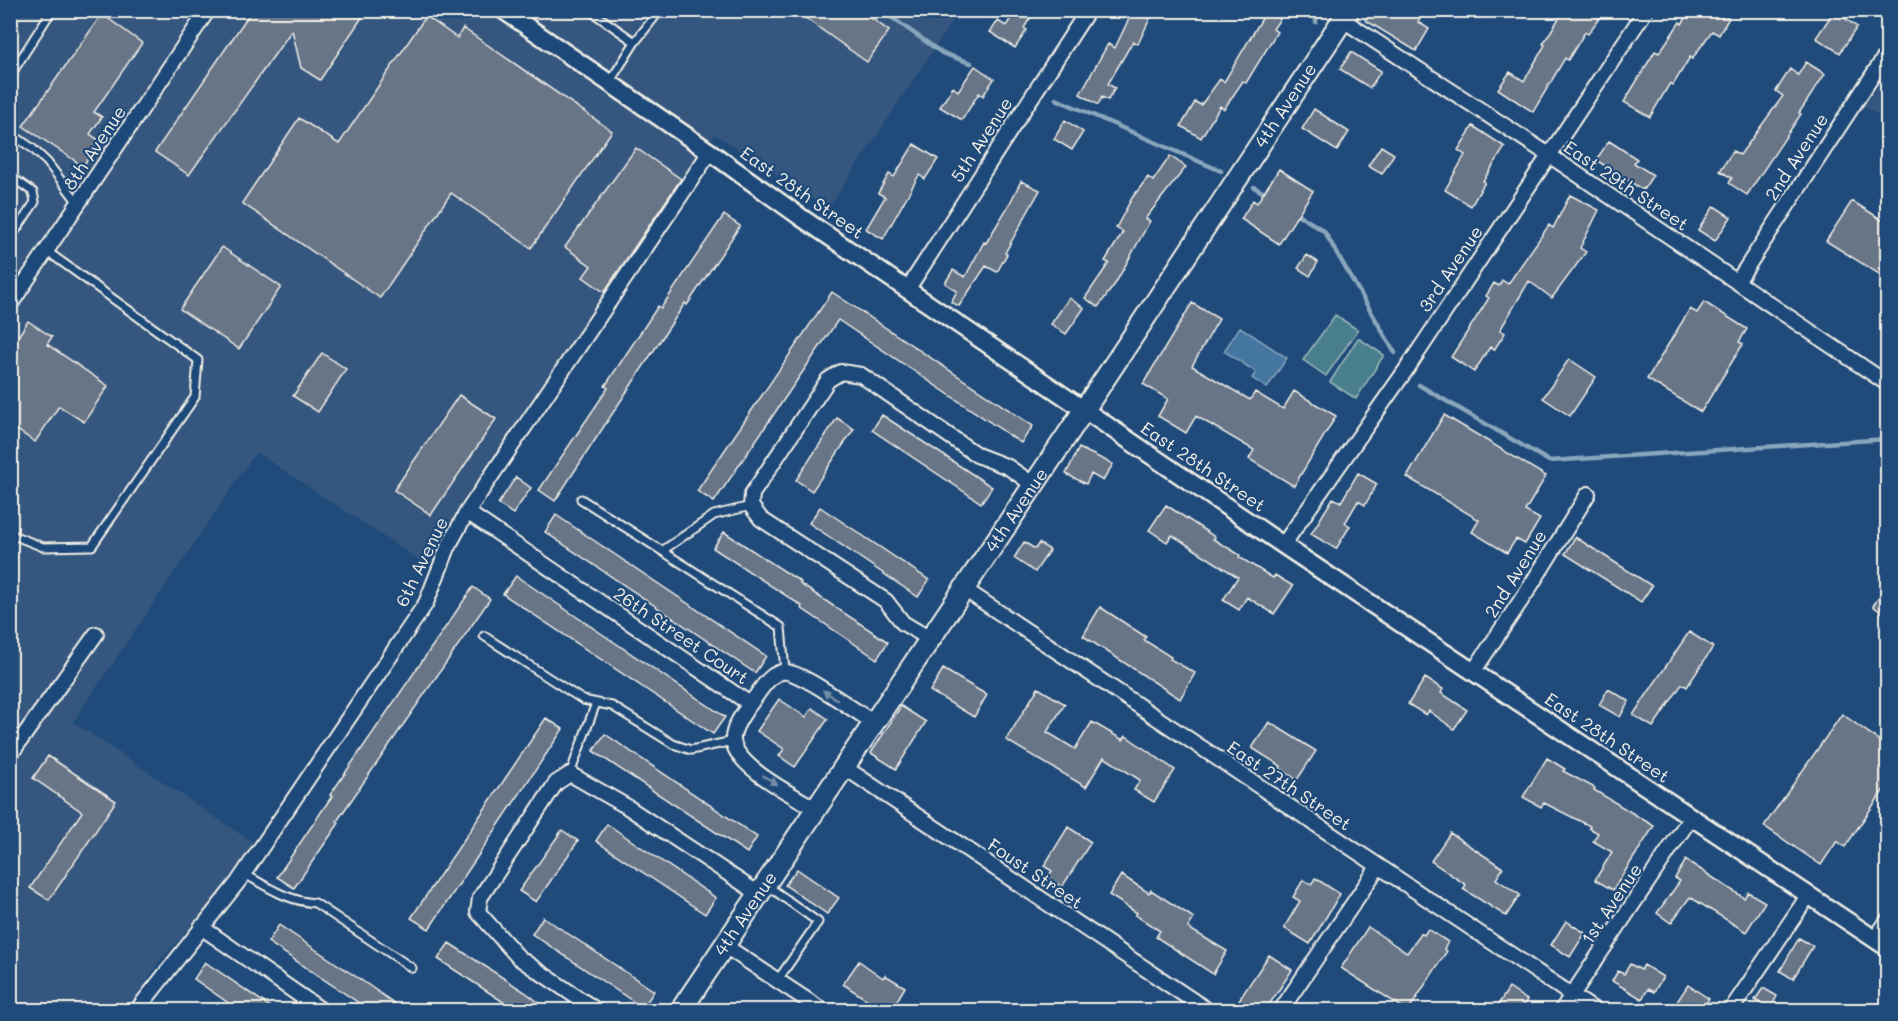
<svg xmlns="http://www.w3.org/2000/svg" width="1898" height="1021" viewBox="0 0 1898 1021" font-family="Mali,sans-serif">
<rect width="100%" height="100%" fill="#1f4a7a"/>
<filter id="ink" filterUnits="userSpaceOnUse"><feTurbulence type="fractalNoise" baseFrequency=".0167" numOctaves="2"/><feDisplacementMap in="SourceGraphic" scale="12" xChannelSelector="R" yChannelSelector="G"/><feConvolveMatrix kernelMatrix="1 2 1 2 8 2 1 2 1" color-interpolation-filters="sRGB"/></filter>
<g filter="url(#ink)">
<!-- built -->
<path fill="#35577e" d="M10,11H959L828,209L715,134L425,564L256,452L73,722L257,845L210,905L159,962L127,1010H11Z
M1887,73V121L1864,106Z"/>
<!-- green -->
<path fill="#4a7f8c" stroke="#9fb8ba" stroke-width="1.5" d="M1335,315L1358,330L1326,376L1303,360Z
M1358,338L1384,355L1356,399L1330,382Z"/>
<!-- water -->
<path fill="#4474a1" stroke="#8aa6bd" stroke-width="1.5" d="M1240,327L1287,358L1267,388L1252,378L1256,372L1224,351Z"/>
<g fill="none" stroke-linecap="round" stroke-linejoin="round">
<!-- stream -->
<path stroke="#8aa6bd" stroke-width="4.5" d="M881,10L942,53L971,63
M1316,10V22
M1056,99L1221,171
M1254,187L1267,195
M1294,212L1324,231L1395,353
M1419,385L1549,461L1888,439"/>
</g>
<!-- building -->
<path fill="#687487" stroke="#f4f1e8" stroke-width="1.5" d="M252,10H367L320,80L301,68L292,30L189,175L155,152Z
M794,10H860L889,31L867,62Z
M1016,10H1035L1024,28L1027,30L1015,48L990,32L998,21L1006,26Z
M1133,10H1154L1138,44L1133,41L1108,84L1115,88L1108,100L1102,97L1098,105L1080,94L1108,44L1115,48Z
M1267,10H1286L1273,29L1277,32L1246,83L1243,81L1224,109L1220,106L1201,138L1181,126L1195,102L1201,105L1220,79L1224,82Z
M1371,10H1425L1418,22L1429,29L1416,51L1365,20Z
M1564,10H1591L1600,17L1588,34L1585,32L1568,60L1565,58L1533,112L1498,89L1510,72L1524,81L1545,45L1543,44Z
M1691,10H1716L1729,18L1719,35L1712,31L1692,59L1690,57L1673,85L1670,83L1650,117L1624,102L1655,51L1659,53L1680,22L1682,24Z
M1834,11L1857,27L1840,53L1816,38Z
M102,14L142,43L94,112L102,117L90,134L100,141L83,166L23,126Z
M426,16L457,38L463,28L612,131L531,248L451,193L380,298L242,203L299,118L339,144Z
M1351,52L1381,71L1370,88L1340,69Z
M1806,62L1825,74L1799,113L1801,114L1747,195L1729,183L1732,178L1720,171L1733,151L1740,155L1783,96L1776,91L1790,69L1798,75Z
M975,66L994,79L983,96L979,93L962,120L940,107L953,87L958,91Z
M1314,109L1349,132L1337,151L1302,129Z
M1065,120L1083,132L1072,150L1054,139Z
M1473,126L1505,147L1483,181L1485,182L1471,206L1445,190L1465,155L1458,150Z
M1609,141L1637,159L1634,163L1653,175L1643,190L1596,160Z
M914,144L938,159L925,179L919,175L883,239L866,229L885,197L878,193L889,174L894,177Z
M1381,146L1394,154L1382,174L1368,166Z
M636,148L681,179L604,292L583,277L591,266L565,247Z
M1170,156L1186,167L1145,219L1150,221L1115,284L1098,307L1085,298L1109,263L1105,261L1123,232L1116,228L1132,198L1148,177L1153,181Z
M1279,169L1313,191L1279,244L1241,219L1253,200L1257,203Z
M1021,181L1040,190L1005,253L1007,254L997,272L986,266L959,306L951,302L957,291L945,283L953,270L965,277L984,242L986,243L1009,205Z
M1570,195L1599,210L1580,248L1586,252L1552,298L1529,281L1500,330L1505,333L1494,350L1490,347L1474,372L1451,357L1489,298L1486,296L1494,283L1499,286L1502,280L1508,284L1549,225L1553,228Z
M1852,201L1887,223V279L1826,241Z
M1714,206L1731,217L1715,241L1698,230Z
M724,215L740,226L687,305L685,303L555,501L539,490L608,388L605,386L658,306L661,308Z
M222,247L281,287L239,349L180,309Z
M1307,255L1318,262L1310,276L1298,268Z
M832,292L1033,426L1021,443L838,320L714,502L697,491Z
M1069,298L1084,308L1066,334L1051,324Z
M1704,302L1747,329L1739,342L1743,344L1701,412L1647,379L1690,309L1697,313Z
M1192,303L1219,319L1192,366L1250,400L1255,392L1283,409L1294,391L1336,416L1294,486L1249,459L1254,450L1196,416L1186,433L1158,416L1168,399L1143,384Z
M28,321L52,337L47,344L108,386L84,422L59,406L35,442L10,425V349Z
M322,353L346,369L318,412L293,396Z
M1569,359L1596,377L1570,416L1543,398Z
M459,395L496,419L431,515L394,490Z
M882,415L992,487L981,503L872,430Z
M1444,415L1546,476L1525,511L1540,519L1525,544L1516,539L1507,553L1472,532L1479,520L1407,477Z
M837,418L854,429L812,491L796,480Z
M1079,448L1113,464L1103,481L1091,474L1086,484L1066,474Z
M1358,473L1377,484L1365,505L1358,501L1345,523L1350,526L1336,549L1311,534L1333,498L1341,502Z
M516,477L531,488L513,514L498,504Z
M1166,505L1215,537L1213,539L1240,555L1239,557L1273,578L1275,575L1293,586L1274,614L1247,597L1239,610L1223,600L1238,577L1172,535L1167,542L1149,530Z
M820,507L929,580L918,597L809,523Z
M556,515L766,656L755,673L545,532Z
M724,532L801,582L800,584L888,642L877,659L801,608L802,606L713,548Z
M1575,537L1652,586L1641,602L1565,554Z
M1024,542L1035,549L1039,543L1050,550L1035,572L1014,558Z
M516,576L725,717L713,734L503,594Z
M1887,585V616L1873,606Z
M473,587L490,599L337,821L339,823L294,888L277,877L332,796L330,795Z
M1100,607L1146,637L1144,640L1171,657L1170,659L1195,673L1180,699L1083,636Z
M1689,632L1713,647L1687,687L1682,684L1653,727L1633,715Z
M943,669L987,695L974,717L930,691Z
M1425,678L1443,689L1441,693L1467,710L1454,729L1429,711L1426,715L1408,704Z
M1038,688L1065,704L1047,732L1075,749L1092,722L1123,740L1126,736L1175,770L1154,802L1134,790L1140,780L1104,757L1086,787L1006,740Z
M1608,689L1629,701L1620,717L1599,705Z
M779,699L806,717L812,708L828,719L795,767L779,756L784,749L757,731Z
M901,706L926,722L896,769L871,753Z
M1842,714L1887,746V785L1845,847L1837,841L1821,865L1764,826Z
M546,718L563,729L429,929L411,918Z
M1269,722L1316,751L1297,780L1280,768L1281,766L1252,748Z
M605,734L757,837L747,853L593,751Z
M48,756L116,801L49,900L30,888L82,812L33,778Z
M1547,758L1565,769L1563,771L1595,788L1594,790L1654,826L1613,890L1595,880L1612,852L1593,841L1598,833L1589,828L1590,826L1544,803L1541,807L1523,797Z
M607,824L716,898L705,914L596,841Z
M1068,827L1091,842L1062,887L1047,878L1052,871L1044,866Z
M562,830L578,841L536,902L519,891Z
M1450,833L1503,868L1496,879L1520,895L1506,916L1463,889L1466,885L1431,861Z
M1686,860L1744,898L1748,892L1765,902L1746,932L1690,897L1671,923L1657,913L1680,881L1675,878Z
M797,869L839,898L827,914L785,885Z
M1121,875L1149,893L1151,890L1194,918L1188,928L1227,951L1213,974L1156,937L1160,931L1135,915L1137,913L1109,895Z
M1315,878L1340,894L1310,944L1284,928L1300,901L1293,897L1303,880L1311,885Z
M543,917L654,991L643,1008L532,934Z
M1566,921L1585,933L1570,957L1551,945Z
M279,925L367,984L405,1011H371L268,942Z
M1368,927L1407,953L1421,933L1424,935L1428,929L1448,942L1444,949L1447,951L1408,1011L1341,968Z
M1799,938L1813,946L1793,979L1780,971Z
M449,943L525,992L550,1011H517L438,959Z
M1269,955L1292,970L1265,1011H1243L1235,1006Z
M859,961L883,978L885,975L905,987L891,1011H884L843,984Z
M205,962L276,1011H240L194,979Z
M1630,964L1641,970L1644,965L1663,977L1654,992L1648,989L1642,999L1612,981L1618,971L1624,974Z
M1688,985L1709,999L1701,1011H1671Z
M1509,988L1527,1000L1520,1011H1494Z
M1763,988L1777,996L1770,1009L1755,1000Z"/>
<g fill="none" stroke-linecap="round" stroke-linejoin="round">
<defs>
<path id="service" d="M589,10L635,42L609,83
M518,21L524,10
M635,42L660,10
M10,76L52,10
M10,133L32,148L47,162L79,204
M10,176L33,192L35,202L10,239
M581,499L781,627L785,671
M10,534L43,547L92,546L195,397L198,360L48,252
M662,551L714,515L751,506
M484,636L583,700L612,706L673,744L691,750L733,741
M570,774L596,703
M243,873C267,887 288,901 315,903L412,968
M768,886L818,922L777,981"/>
<path id="minor" d="M1343,20L1540,149L1888,384
M1737,282L1888,52
M907,290L1088,10
M10,305L208,10
M467,512L750,704
M1283,545L1408,367L1646,10
M964,589L1594,1010
M930,639L903,623L886,601L761,519L751,506L752,494L828,380L841,372L861,375L977,455L1008,467L1034,485
M1473,672L1528,590L1588,494
M10,755L96,634
M844,767L1207,1010
M816,809C795,796 735,767 733,740C732,726 748,707 756,696C763,686 773,670 787,672C806,675 855,711 874,723
M201,927L321,1010
M1875,939L1888,920
M725,946L822,1010
M137,1010L238,882L426,603L449,545L467,512L710,152
M596,1010L519,958L478,912L480,898L556,783L570,774L626,806L759,894
M1281,1010L1378,867
M1562,1010L1691,817
M1731,1010L1808,896"/>
<path id="tertiary" d="M503,10L710,152L802,218L1283,545L1888,948"/>
<g id="secondary">
<path id="s1" d="M681,1010L1084,410L1349,10"/>
</g>
</defs>
<!-- service casing -->
<use href="#service" stroke="#f4f1e8" stroke-width="11"/>
<!-- minor casing -->
<use href="#minor" stroke="#f4f1e8" stroke-width="18"/>
<!-- tertiary casing -->
<use href="#tertiary" stroke="#f4f1e8" stroke-width="21"/>
<!-- secondary casing -->
<use href="#secondary" stroke="#f4f1e8" stroke-width="24"/>
<!-- service -->
<use href="#service" stroke="#1f4a7a" stroke-width="7"/>
<!-- minor -->
<use href="#minor" stroke="#1f4a7a" stroke-width="14"/>
<!-- tertiary -->
<use href="#tertiary" stroke="#1f4a7a" stroke-width="16"/>
<!-- secondary -->
<use href="#secondary" stroke="#1f4a7a" stroke-width="20"/>
</g>
<!-- one-way arrows -->
<defs><path id="oneway-solid" d="M-6-.8H1V-3.2L6.5 0L1 3.2V.8H-6Z" transform="scale(1.5)"/></defs>
<g fill="#748da6">
<use href="#oneway-solid" transform="translate(830 695) rotate(-148)"/>
<use href="#oneway-solid" transform="translate(770 780) rotate(32)"/>
</g>
</g>
<g text-anchor="middle" stroke-width="4.5" stroke-linejoin="round" paint-order="stroke">
<!-- street labels -->
<g font-size="18" fill="#f4f1e8" stroke="#1f4a7a">
<text dy="6" stroke="none"><textPath href="#s1" startOffset="1088">4th Avenue</textPath></text>
<text transform="translate(982 140) rotate(-57)" y="6">5th Avenue</text>
<text transform="translate(95 148) rotate(-56)" y="6">8th Avenue</text>
<text transform="translate(1797 157) rotate(-57)" y="6">2nd Avenue</text>
<text transform="translate(1626 186) rotate(34)" y="6">East 29th Street</text>
<text transform="translate(802 193) rotate(35)" y="6">East 28th Street</text>
<text transform="translate(1451 269) rotate(-56)" y="6">3rd Avenue</text>
<text transform="translate(1203 467) rotate(34)" y="6">East 28th Street</text>
<text dy="6" stroke="none"><textPath href="#s1" startOffset="602">4th Avenue</textPath></text>
<text transform="translate(422 562) rotate(-64)" y="6">6th Avenue</text>
<text transform="translate(1516 574) rotate(-58)" y="6">2nd Avenue</text>
<text transform="translate(681 636) rotate(34)" y="6">26th Street Court</text>
<text transform="translate(1607 738) rotate(34)" y="6">East 28th Street</text>
<text transform="translate(1289 786) rotate(34)" y="6">East 27th Street</text>
<text transform="translate(1035 874) rotate(34)" y="6">Foust Street</text>
<text transform="translate(1612 904) rotate(-56)" y="6">1st Avenue</text>
<text dy="6" stroke="none"><textPath href="#s1" startOffset="116">4th Avenue</textPath></text>
</g>
</g>
<!-- margin -->
<rect width="1898" height="1021" fill="none" stroke="#1f4a7a" stroke-width="36"/>
<rect x="18" y="18" width="1862" height="985" fill="none" stroke="#f4f1e8" stroke-width="2" filter="url(#ink)"/>
</svg>
